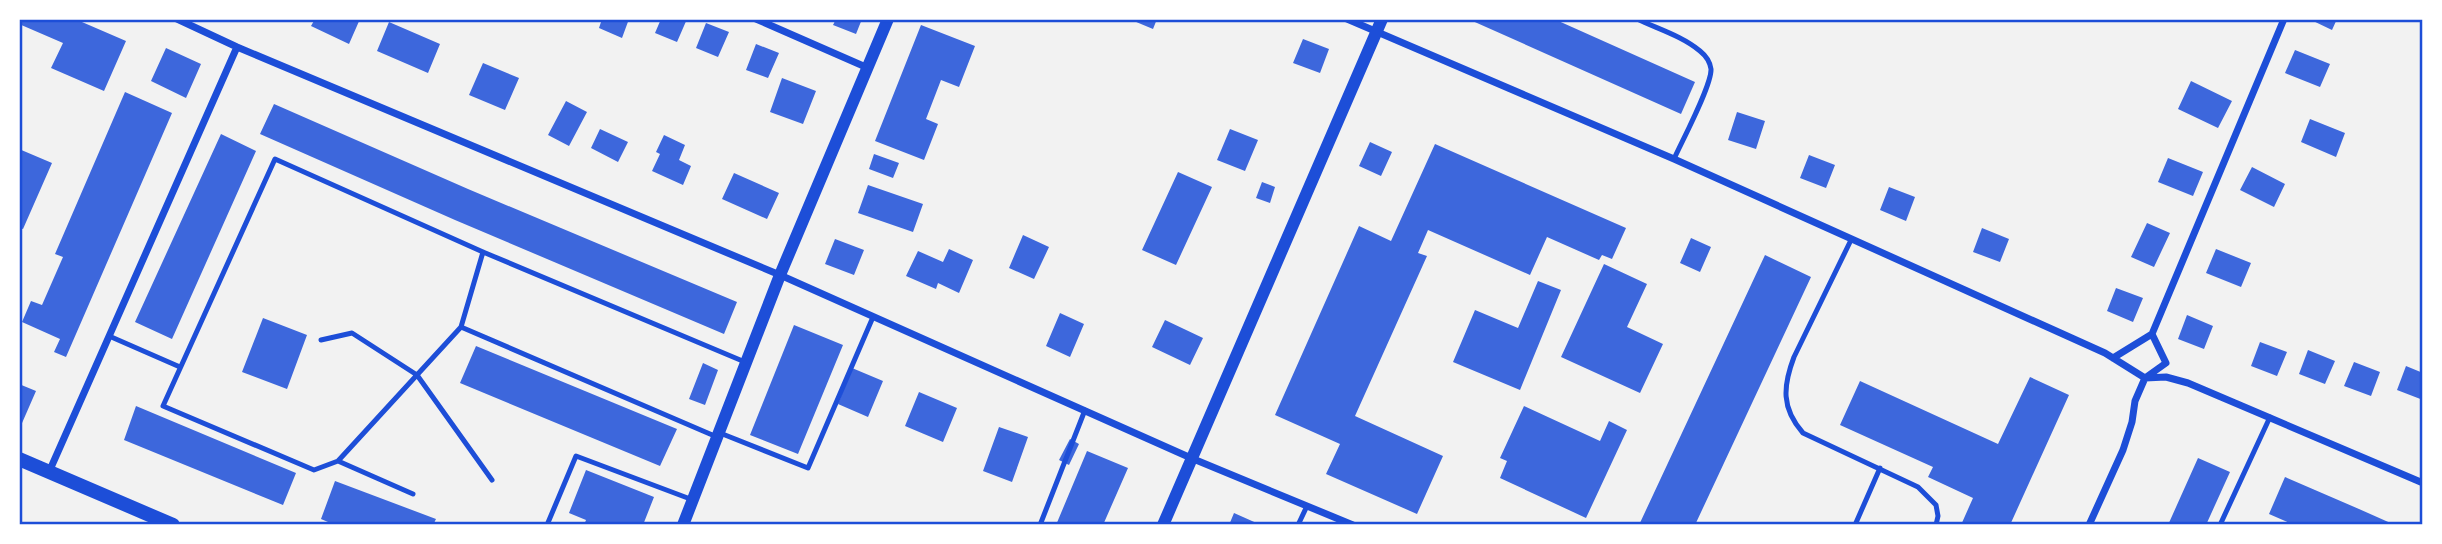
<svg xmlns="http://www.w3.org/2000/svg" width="2442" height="544" viewBox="0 0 2442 544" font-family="Lato,sans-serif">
<rect width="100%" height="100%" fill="#f2f2f2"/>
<!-- building -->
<path fill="#3d67dc" d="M19,19H75L126,41L104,91L51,68L63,43L19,24Z
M315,19H360L349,44L311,26Z
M602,19H629L622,38L599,28Z
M661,19H687L677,42L655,33Z
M836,19H862L856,34L833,25Z
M1129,19H1157L1153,29Z
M1468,19H1554L1695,82L1681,114Z
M2309,19H2337L2332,30Z
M389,22L440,44L428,73L377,51Z
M706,23L729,32L718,57L696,48Z
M921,25L975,46L959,87L941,80L926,119L938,124L924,160L875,141Z
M1303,39L1329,49L1320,73L1293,63Z
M756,44L779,53L768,78L746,70Z
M166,48L201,64L186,98L151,81Z
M2295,50L2330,64L2320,87L2285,73Z
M483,63L519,78L505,110L469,95Z
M782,78L816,91L803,124L770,112Z
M2191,81L2232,101L2218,128L2178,109Z
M125,92L172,113L66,357L54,352L60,339L22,322L31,301L42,305L63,257L55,254Z
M566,101L587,112L569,146L548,135Z
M274,104L468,189L737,302L724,334L455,220L260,134Z
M1737,112L1765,121L1756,149L1728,140Z
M2310,119L2345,133L2336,157L2301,142Z
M600,129L628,142L618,162L591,148Z
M1230,129L1258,140L1245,171L1217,160Z
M221,134L256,151L172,339L135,322Z
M664,135L685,145L679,160L691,166L683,185L652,171L660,154L656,152Z
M1370,142L1392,152L1381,176L1359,166Z
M1435,144L1626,228L1612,259L1602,255L1599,260L1547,237L1530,275L1428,230L1418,253L1427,256L1355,416L1443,456L1417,514L1326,474L1340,444L1275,415L1359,226L1391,241Z
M19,149L52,163L23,229L19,228Z
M874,154L899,163L893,178L869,169Z
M1809,155L1835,165L1826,188L1800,178Z
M2168,158L2203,172L2193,196L2158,182Z
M2252,167L2285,184L2274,207L2240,190Z
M1178,172L1212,187L1176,265L1142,250Z
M734,173L779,193L767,219L722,199Z
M1262,182L1275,187L1270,203L1256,198Z
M868,185L923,204L913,232L858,213Z
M1889,187L1915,197L1906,221L1880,210Z
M2147,223L2170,233L2154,267L2131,257Z
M1982,228L2009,239L2000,262L1973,252Z
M1023,235L1049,247L1034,279L1009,268Z
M1691,238L1711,247L1700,272L1680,263Z
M835,239L864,250L854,275L825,264Z
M949,249L973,260L959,293L938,283L936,289L906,276L918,251L943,262Z
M2216,249L2251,263L2241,287L2206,273Z
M1765,255L1811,277L1695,525H1639Z
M1604,264L1647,284L1627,327L1663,344L1640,393L1561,357Z
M1538,281L1561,290L1520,390L1453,362L1475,310L1518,328Z
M2116,288L2143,298L2133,322L2107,311Z
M1060,313L1084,324L1070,357L1046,346Z
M2187,315L2213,326L2204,349L2178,339Z
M263,318L307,335L287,389L242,372Z
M1165,320L1203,338L1190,365L1152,347Z
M794,325L843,345L798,454L750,435Z
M2260,342L2287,352L2277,376L2251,366Z
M476,346L677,429L660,466L460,383Z
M2308,350L2335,361L2325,384L2299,374Z
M2354,362L2380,372L2371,396L2344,386Z
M703,363L718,370L705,405L689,399Z
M2406,366L2423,373V400L2397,390Z
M852,368L883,381L868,417L838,404Z
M2030,377L2069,395L2010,525H1961L1973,498L1928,477L1933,467L1840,425L1860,381L1998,444Z
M19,384L36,391L19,430Z
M919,392L957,408L943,442L905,426Z
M136,406L296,473L283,505L124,440Z
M1524,406L1600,441L1609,421L1627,430L1586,518L1500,478L1507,461L1500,458Z
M999,427L1028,437L1012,482L983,471Z
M1070,439L1079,444L1069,465L1059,460Z
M1087,451L1128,468L1103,525H1056Z
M2198,458L2230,472L2206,525H2168Z
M586,470L654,497L643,525H584L586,520L569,513Z
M2285,477L2359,509L2395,525H2294L2269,514Z
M335,481L436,519L433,525H335L321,519Z
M1234,513L1261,525H1229Z"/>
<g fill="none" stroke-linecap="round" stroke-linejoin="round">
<!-- service -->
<path stroke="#1d4ed8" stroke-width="5" d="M1637,19C1658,29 1682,36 1700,51C1705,55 1710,62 1711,69C1712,85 1682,141 1674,159
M1851,240L1794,357C1783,386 1781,408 1803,433L1918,487L1936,505L1938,516L1936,525
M461,327L717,437
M109,336L180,367
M321,340L352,333L417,375L492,480
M720,433L808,468L873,317
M338,461L461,327L483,252
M413,494L338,461L314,470L163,406L275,159L483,252L745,362
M547,525L576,456L693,500
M1040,525L1085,410
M1298,525L1307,506
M1855,525L1880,468
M2220,525L2270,417"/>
<!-- minor -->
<path stroke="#1d4ed8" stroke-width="7" d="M177,19L237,47L780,275L1191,458L1353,525
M756,19L868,68
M1347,19L1674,159L2105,353L2145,378L2166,377L2188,383L2423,483
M2113,358L2152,334
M49,472L237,47
M2089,525L2123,450L2132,422L2135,401L2145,378L2166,363L2152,334L2284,19"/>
<!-- tertiary -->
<path stroke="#1d4ed8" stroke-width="12" d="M683,525L780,275L888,19
M1163,525L1382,19"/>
<!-- secondary -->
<path stroke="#1d4ed8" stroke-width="14" d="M19,459L173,525"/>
</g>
<!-- border -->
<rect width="2442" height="544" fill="none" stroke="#ffffff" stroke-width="42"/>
<rect x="21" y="21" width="2400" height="502" fill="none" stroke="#1d4ed8" stroke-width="2.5"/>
</svg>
